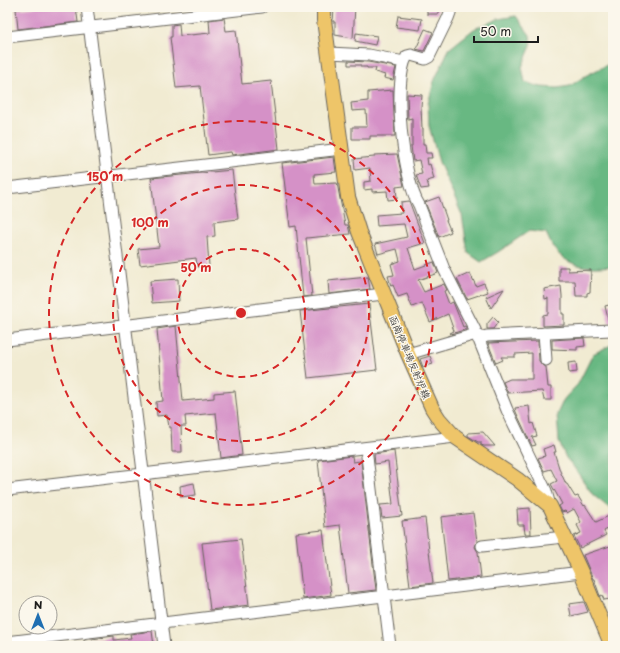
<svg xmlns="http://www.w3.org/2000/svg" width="620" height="653" viewBox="0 0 620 653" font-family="'Playpen Sans','Klee One',sans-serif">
<rect width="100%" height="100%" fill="#fbf7ec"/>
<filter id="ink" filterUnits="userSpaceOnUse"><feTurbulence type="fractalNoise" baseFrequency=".025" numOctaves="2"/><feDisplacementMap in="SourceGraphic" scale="8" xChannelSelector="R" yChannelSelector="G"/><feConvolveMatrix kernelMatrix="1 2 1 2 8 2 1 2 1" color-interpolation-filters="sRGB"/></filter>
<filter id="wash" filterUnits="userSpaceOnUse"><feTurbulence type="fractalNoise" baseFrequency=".012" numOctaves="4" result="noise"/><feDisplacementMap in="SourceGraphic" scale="16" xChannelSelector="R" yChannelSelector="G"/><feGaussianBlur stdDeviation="0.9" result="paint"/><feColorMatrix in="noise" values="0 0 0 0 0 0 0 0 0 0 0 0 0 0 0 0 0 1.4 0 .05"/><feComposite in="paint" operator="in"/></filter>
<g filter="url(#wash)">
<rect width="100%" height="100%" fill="#f1ebd2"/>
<!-- forest -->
<path fill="#68b882" stroke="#426a4f" d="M516,16L530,35L531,46L522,67L525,82L541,87L557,88L570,86L585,76L613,62V266C591,268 571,269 555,250C551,245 549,239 546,233L529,231L498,252L481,262L468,253L462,215L439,162L429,126L428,104L434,81L449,49L474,29L498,19Z
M613,344V511L593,495L573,466L566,458L559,442L557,414L564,399L578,384L593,354Z"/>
<g id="blocks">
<!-- building -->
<path fill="#d591c7" d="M37,7H76L78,22L18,29L16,9Z
M344,7H355L353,38L335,35V22H333L334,8H344Z
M427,7H438V14H427Z
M398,16L422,19L420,30L396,27Z
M224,18L226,31L236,30L242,84L271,81L279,149L232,155L231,152L208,155L200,86L176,88L170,37H172V25L179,24L180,36L210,33L209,20Z
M425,29L433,32L424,51L416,49Z
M356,33L377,36L375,45L355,41Z
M348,61L368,62L396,67L393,80L384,78L385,75L375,72L376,68H367V67H361V65H348Z
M393,90L395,136H370V139H352V127H367L366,110L352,111L351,103L368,101V92Z
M407,94L422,95L421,107L422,128H423V144H425L426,153H431L432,158H427L428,165L430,164L434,179L427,181L429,188L421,189L416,175L422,174L419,160L413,161L411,146H412V118L408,119Z
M397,154L404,186L396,187L397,199L388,200L387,191L372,192V189L364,190V182L371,181L370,168L355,170L354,159L374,157V155Z
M334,157L336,172L314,174L315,184L337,183L345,225H348L350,234L306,238L312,296L303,297L296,226L290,227L282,163Z
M232,170L238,219L214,222L215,236L207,237L209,266L197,267L196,258L140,265L138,249L159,247L151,178Z
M439,197L447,220H446L451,232L439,237L425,202Z
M409,201L425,243L408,248L415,269L434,262L438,273L418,280L424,292L444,284L447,290L444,291L449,304L453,302L463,327L465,326L467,329L451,334L450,333L454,331L448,314L430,322L422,303L412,307L407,294L398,297L393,285L391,286L388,276L394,275L391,264L400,261L397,249L378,254L375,244L407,237L404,224L377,226L376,215L402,213L401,202Z
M559,267H568V271L591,270L590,292L587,293V296H576L575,281H559Z
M470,273L476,286L484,283L488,292L467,299L457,279Z
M368,277L370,289L329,294L328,281Z
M178,279L179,301L152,303L150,281Z
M561,286L562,296V314H564V325L543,326V315L548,314V298L545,299L544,289Z
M504,289L491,308L486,297Z
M369,304L377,370L308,378L300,311Z
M613,304V323H609L605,306Z
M493,317L498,322L493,329H487V324Z
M176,326L183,401L214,398V393L235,391L242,455L221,458L216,413L185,416L186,426H181L182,452H172L171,427H169L167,415L157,416L156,402L163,401L157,329Z
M584,338L585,346L577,347V350L552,349V340Z
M538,341L539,361L543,366L546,367L548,387H551V400H544L542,391L508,393L503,382L510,379H532V353L515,354V357H501L503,360L496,363L488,343Z
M430,356L433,364L423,367L420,359Z
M576,362L577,372L569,373L568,363Z
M529,406L531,424L533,423L537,436L532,437L536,445L532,446L516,412L515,408Z
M483,432L495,446H484L481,445V442H478L468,436V433Z
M554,445L556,452H554L560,471L566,484H567L575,497L578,496L584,506L585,505L596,522L613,514V526L604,531L606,535L580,548L574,536L581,533L577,525L581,522L574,509L567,513L565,511L562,512L559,506L562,504L551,484L557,481L551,469L544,471L538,458L545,456L543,449Z
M394,451L402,516L382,518L380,505L393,504L388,462L375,464L374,454Z
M352,456L353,462L361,461L376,590L348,593L340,525L325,527L318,460Z
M194,483L196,495L181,497L180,486Z
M530,508L531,534H525L524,525H518L517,509Z
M473,513L477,541L475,547L478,552L481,577L448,581L441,517Z
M425,518L433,583L410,586L402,521Z
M323,530L331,595L303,599L296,533Z
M241,539L249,605L210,610L202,543Z
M613,545V596L609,597L610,599L604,600L602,595L600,596L594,579H593L583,555Z
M584,602L588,612L571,616L569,604Z
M152,631L154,646H84V640L114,636V640L131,638L130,634Z"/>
</g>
</g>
<g filter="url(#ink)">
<use href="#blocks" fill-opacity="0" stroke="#67645c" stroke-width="1"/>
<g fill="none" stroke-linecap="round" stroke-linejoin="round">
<defs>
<path id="minor" d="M87,7L164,646
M452,7L448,18L429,57L425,59L411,55L407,56C392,82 403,179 419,205L444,269L475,330L507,410L546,491L550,506
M7,37L262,7
M329,53L369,55L404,62
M7,188L342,149
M544,333L546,360
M478,339L487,336L611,330
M7,340L383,294
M408,354L476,334
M366,448L390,646
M7,490L455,437
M482,546L564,537
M7,642L581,572"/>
<path id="major" d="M324,7V20L348,197L359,232L408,354L432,408L439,419L455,437L517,479L550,506L581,572L612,646"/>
</defs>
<!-- minor casing -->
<use href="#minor" stroke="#67645c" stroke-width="13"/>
<!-- major casing -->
<use href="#major" stroke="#67645c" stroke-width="16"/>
<!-- minor -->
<use href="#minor" stroke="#fff" stroke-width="11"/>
<!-- major -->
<use href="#major" stroke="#eec569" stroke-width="14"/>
</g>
</g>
<!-- distance rings -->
<g fill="none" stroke="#d62828" stroke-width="2" stroke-dasharray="7 5">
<circle cx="241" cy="313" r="64"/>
<circle cx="241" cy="313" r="128"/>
<circle cx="241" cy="313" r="192"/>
</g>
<g text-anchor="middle" stroke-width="3" stroke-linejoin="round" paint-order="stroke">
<!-- street labels -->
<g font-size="10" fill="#1c1c1c" stroke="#fbf7ec">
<text transform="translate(410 357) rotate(67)" y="4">函南停車場反射炉線</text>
</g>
</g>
<circle cx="241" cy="313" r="6" fill="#d62828" stroke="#fbf7ec" stroke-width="2"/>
<g font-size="12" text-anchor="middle" font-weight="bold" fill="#d62828" stroke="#fbf7ec" stroke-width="3" stroke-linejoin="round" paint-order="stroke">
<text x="105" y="181">150 m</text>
<text x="150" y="227">100 m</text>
<text x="196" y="272">50 m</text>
</g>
<!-- margin -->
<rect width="620" height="653" fill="none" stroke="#fbf7ec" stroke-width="24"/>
<!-- north arrow -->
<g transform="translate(38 615)"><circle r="19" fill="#fbf7ec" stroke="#a29f99"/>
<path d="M0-3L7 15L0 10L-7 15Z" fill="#1f6fb2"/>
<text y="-6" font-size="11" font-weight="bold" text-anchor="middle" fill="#1c1c1c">N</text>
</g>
<!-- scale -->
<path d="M474 36v6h64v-6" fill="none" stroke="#1c1c1c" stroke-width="2"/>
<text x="480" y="36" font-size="12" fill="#1c1c1c" stroke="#fbf7ec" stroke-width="3" paint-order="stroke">50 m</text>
</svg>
